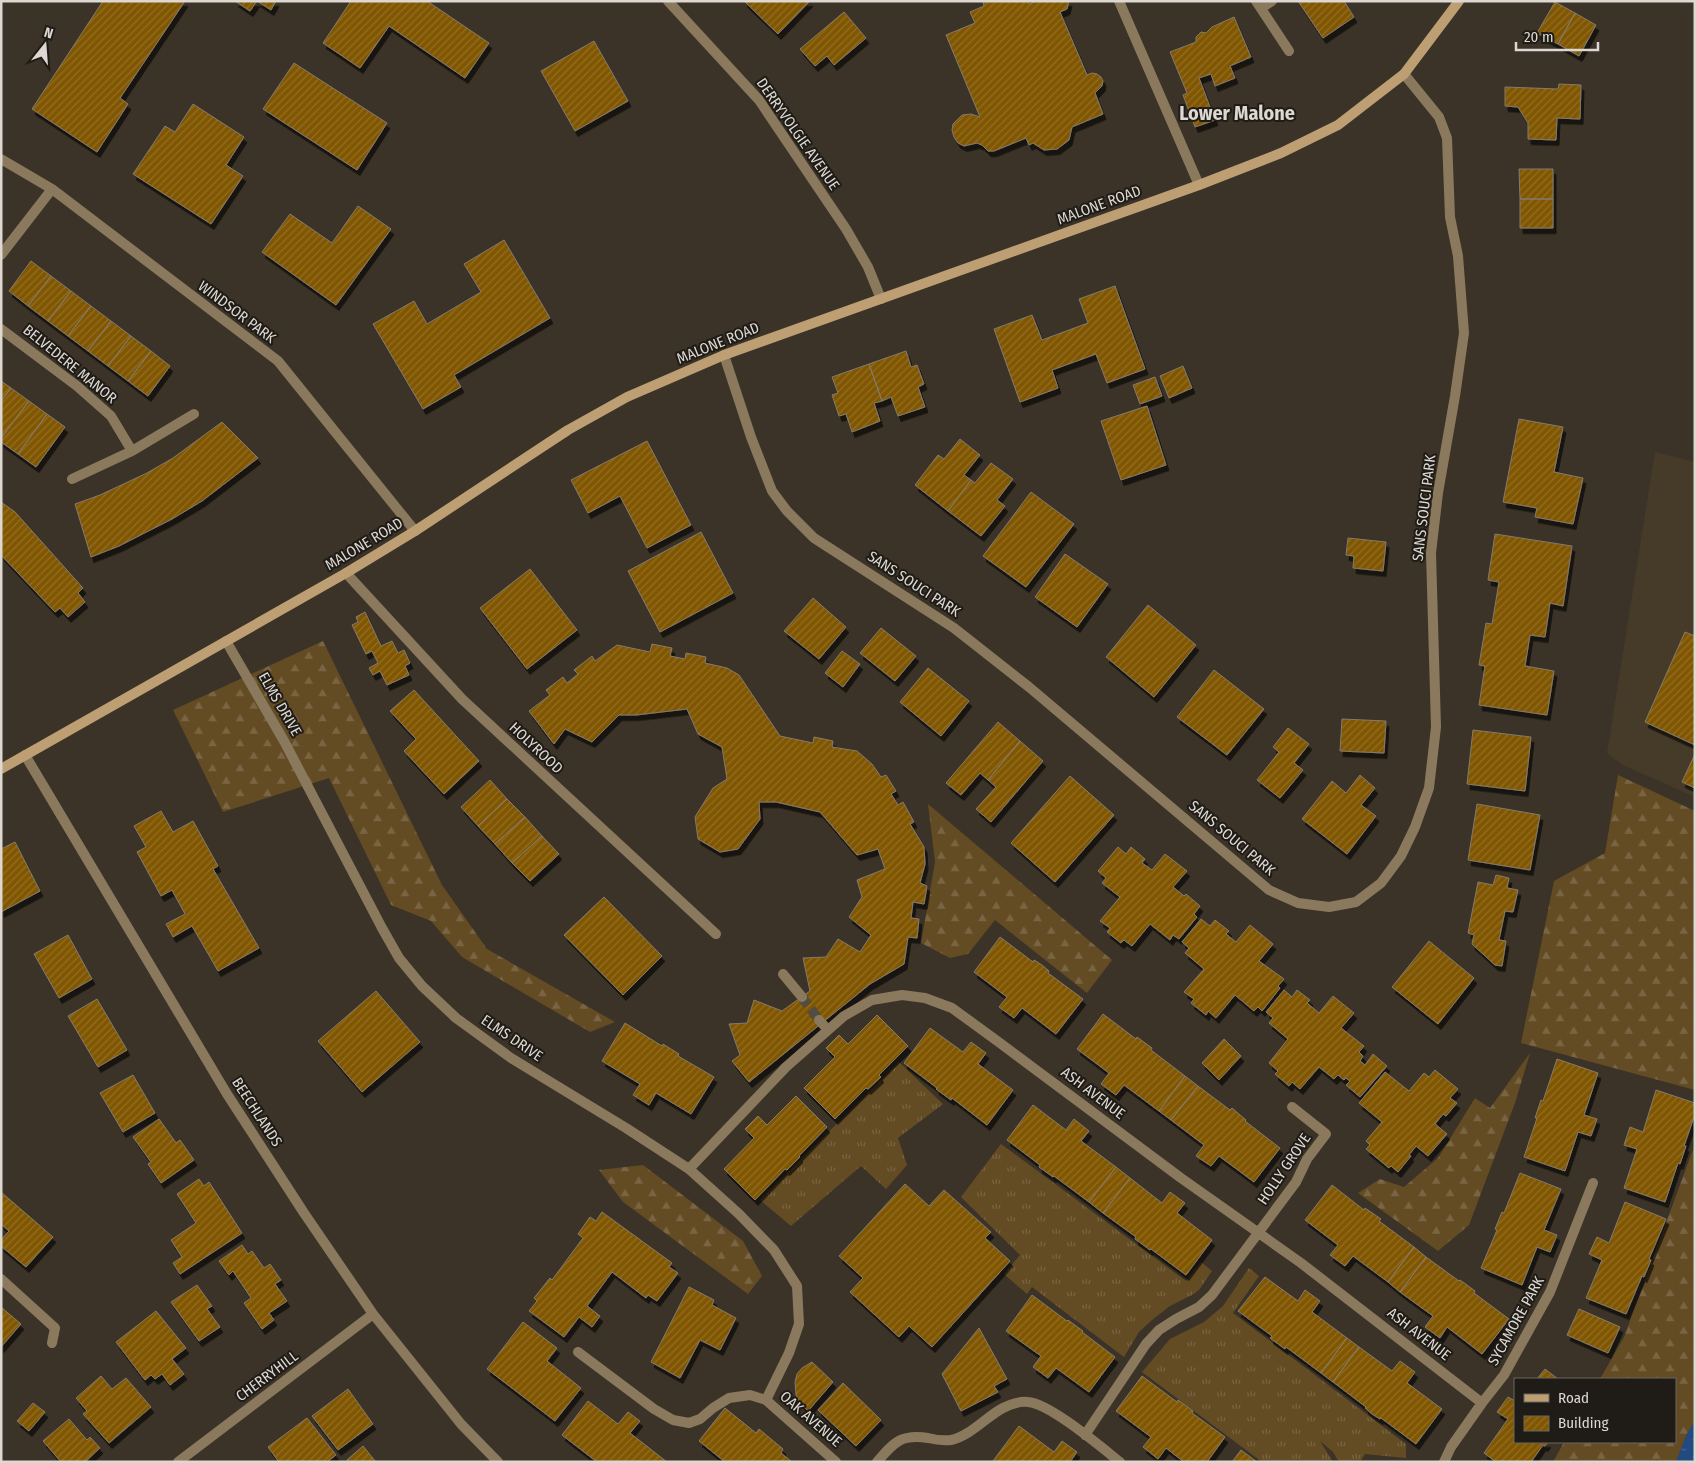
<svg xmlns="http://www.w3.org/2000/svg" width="1696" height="1463" viewBox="0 0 1696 1463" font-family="'Fira Sans Condensed',sans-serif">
<defs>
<pattern id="grass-tufts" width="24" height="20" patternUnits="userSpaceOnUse" patternTransform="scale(1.25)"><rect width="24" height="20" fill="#634b24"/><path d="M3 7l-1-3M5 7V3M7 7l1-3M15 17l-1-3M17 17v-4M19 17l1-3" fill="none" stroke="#796443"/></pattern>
<pattern id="forest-firs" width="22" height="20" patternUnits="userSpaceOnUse" patternTransform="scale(1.25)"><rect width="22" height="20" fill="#634b24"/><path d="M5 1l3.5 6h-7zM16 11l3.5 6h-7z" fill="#796443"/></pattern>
<pattern id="water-ripples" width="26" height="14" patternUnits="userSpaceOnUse" patternTransform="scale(1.25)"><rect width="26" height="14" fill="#224980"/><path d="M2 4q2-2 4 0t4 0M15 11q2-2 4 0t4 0" fill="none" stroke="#426291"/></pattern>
<pattern id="building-hatch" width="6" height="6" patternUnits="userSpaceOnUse" patternTransform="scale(1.25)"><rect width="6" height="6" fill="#805701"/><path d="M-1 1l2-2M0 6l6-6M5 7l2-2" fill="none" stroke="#926e25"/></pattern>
<filter id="shadow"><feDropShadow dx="3" dy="5.5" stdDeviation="0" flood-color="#0009"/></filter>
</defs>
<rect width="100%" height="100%" fill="#3b3327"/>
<!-- built -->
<path fill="#463b29" d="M1655,452L1695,462V797L1623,765L1607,753Z"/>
<!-- grass -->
<path fill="url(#grass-tufts)" d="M899,1062L943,1104L898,1138L907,1165L886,1189L861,1166L791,1226L760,1200Z
M1001,1144L1186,1281L1201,1262L1212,1271L1199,1290L1192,1295L1170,1306L1152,1320L1139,1332L1124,1357L1032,1287L1027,1294L1004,1274L1020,1255L961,1197Z
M1249,1268L1259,1276L1233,1313L1406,1444V1458L1365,1454L1360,1462H1339L1333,1452L1320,1441L1333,1462H1262L1142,1372L1170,1339L1204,1322L1223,1306Z"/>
<!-- forest -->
<path fill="url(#forest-firs)" d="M323,641L442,885L487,949L615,1022L590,1032L462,957L431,921L391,905L329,778L223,812L173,710Z
M1618,775L1695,811V1090L1521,1043L1554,881L1605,853Z
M928,804L1112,960L1087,993L995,920L968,954L950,958L921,943L935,862Z
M1530,1053L1515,1103L1469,1225L1438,1251L1358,1193L1380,1179L1404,1187L1438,1158L1475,1098L1490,1108Z
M1695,1144V1421L1687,1434L1676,1462H1553L1564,1442H1675V1379H1600L1624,1337Z
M643,1165L743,1241L762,1276L748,1294L623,1202L599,1170Z"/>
<!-- water -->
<path fill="url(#water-ripples)" d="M1695,1421V1462H1676L1687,1434Z"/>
<!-- building -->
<path fill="url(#building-hatch)" stroke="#847b6e" filter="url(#shadow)" d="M103,1H185L120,98L128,104L97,152L32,109Z
M235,1H257L250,11Z
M257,1H276L271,10Z
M427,1L489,43L465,78L389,26L360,68L323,43L351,1Z
M744,1H810L778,34Z
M984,1H1028L1029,4L1036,1H1069L1067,9L1060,12L1087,75L1092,73L1097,74L1101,77L1103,81L1102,86L1095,93L1103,114L1072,127L1069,140L1057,149L1044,150L1033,143L1029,145L1026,138L994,151H988L982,145L977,143L964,146L958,143L954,137L952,130L953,124L962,115L971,114L980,117L946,35L975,23L970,12L984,6L983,2Z
M1298,1H1344L1354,17L1323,38Z
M1555,2L1575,13L1558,44L1537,33Z
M844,12L866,38L834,65L827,56L815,66L800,49Z
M1575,13L1596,25L1579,56L1558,44Z
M1234,17L1251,57L1230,66L1235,78L1215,86L1211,74L1199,78L1215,120L1195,127L1183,95L1187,93L1170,52L1196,42V37L1201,32L1206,33L1212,27Z
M594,41L628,101L575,131L541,71Z
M294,63L387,123L357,170L263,109Z
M1559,84L1581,85L1580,119L1557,118L1556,140L1528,139V123L1518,107L1505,106V87L1558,89Z
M193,104L244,137L226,165L243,176L211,224L133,174L165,126L175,132Z
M1519,169H1553V199H1520Z
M1520,199H1553V228H1520Z
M358,206L391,229L336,305L262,252L290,214L332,243Z
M504,240L550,318L454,375L461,387L423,409L373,324L414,301L427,324L481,292L464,264Z
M31,261L51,276L28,306L9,291Z
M51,276L71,291L48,321L28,306Z
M1115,286L1145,369L1107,383L1096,354L1052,370L1058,388L1020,402L994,329L1032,315L1042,340L1088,323L1079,299Z
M71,291L91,306L68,336L48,321Z
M91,306L111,321L88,351L68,336Z
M111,321L131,336L108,366L88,351Z
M131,336L151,351L128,381L108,366Z
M151,351L170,366L148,396L128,381Z
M906,351L911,367L917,365L924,384L918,387L925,407L898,416L891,397L882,401L869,364Z
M869,364L882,401L874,403L880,421L852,432L846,414L839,416L832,395L838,393L832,377Z
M1183,366L1192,388L1169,398L1160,376Z
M1155,377L1162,396L1140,404L1133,385Z
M1,381L11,388L1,401Z
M11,388L29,401L1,438V401Z
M29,401L47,414L18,454L1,442V438Z
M1147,406L1166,465L1121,480L1101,421Z
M47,414L65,427L36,467L18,454Z
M1519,419L1563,427L1554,472L1583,478L1573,524L1535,517L1537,508L1503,502Z
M222,422L258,458L202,501L172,519L119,546L91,557L75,504L100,495L147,473L173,458Z
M960,439L980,455L964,475L971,480L948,511L915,485L938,455L944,459Z
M647,441L691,525L647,548L620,496L588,513L571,480Z
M991,463L1013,479L997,500L1005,506L981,536L948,511L971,480L975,483Z
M1031,492L1074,524L1026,587L983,556Z
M1,502L15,512L83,588L78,593L85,602L68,617L60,608L55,612L1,555Z
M701,532L733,593L660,632L628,571Z
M1495,534L1572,546L1563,606L1550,603L1545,637L1530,635L1525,666L1554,671L1547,715L1479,705L1485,666L1479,665L1486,623L1492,624L1499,582L1488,580Z
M1348,538L1386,542L1383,571L1353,568L1354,556L1346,555Z
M1065,554L1108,584L1077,627L1035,597Z
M530,569L577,630L527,669L480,608Z
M813,598L846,627L819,659L784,631Z
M1148,605L1196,645L1154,697L1106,657Z
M365,612L381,646L392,641L398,653L404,650L410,663L405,666L409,675L387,685L380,671L373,675L369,668L378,663L372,651L366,654L352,625L358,622L356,617Z
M881,628L916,656L895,681L860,653Z
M1685,632L1695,636V745L1645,722Z
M652,644L672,648L670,656L685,659L686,653L706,657L705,663L727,668L739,675L780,736L813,743L814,737L833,741L832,747L857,751L872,764L881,777L886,775L896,791L891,794L898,805L903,802L914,822L910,824L924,847L925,864L920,883L927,886L924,904L913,902L911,918L919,919L917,938L908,937L904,964L870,984L749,1082L732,1061L740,1055L729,1024L747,1023L754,1000L782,1011L810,991L803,958L826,957L838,939L860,952L871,935L849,917L862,897L857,880L885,869L878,849L857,855L820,812L776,802H759L760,819L738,849L720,852L698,839L695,817L713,788L727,779L722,747L698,734L687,709L636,715H619L592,742L565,729L554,744L529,711L550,695L546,690L563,677L567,683L578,674L574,670L592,656L595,661L617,645L650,652Z
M842,651L860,664L843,687L825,673Z
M928,668L969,701L941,736L900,702Z
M1214,670L1264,709L1227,755L1177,717Z
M414,690L479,761L444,794L404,751L416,739L390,711Z
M1342,719L1386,721L1384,753L1340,751Z
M998,722L1020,741L988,780L980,773L961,795L946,783Z
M1288,728L1309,744L1294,763L1303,770L1280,798L1257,780L1279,752L1273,747Z
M1473,730L1531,737L1525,791L1467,784Z
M1020,741L1043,761L991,822L976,809L996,787L988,780Z
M1695,754V788L1682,782Z
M1360,775L1375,788L1361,805L1376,816L1347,854L1302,819L1332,781L1346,793Z
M1070,776L1114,815L1055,882L1011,843Z
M490,780L507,799L478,826L461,807Z
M507,799L525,817L495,844L478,826Z
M1477,804L1540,815L1530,870L1468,860Z
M161,811L173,832L193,821L218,866L213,869L259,948L218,971L192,926L173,937L166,924L185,914L172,890L161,896L137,852L146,847L134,826Z
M525,817L542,836L512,863L495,844Z
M542,836L559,854L530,881L512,863Z
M15,842L40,891L1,912V849Z
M1118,847L1126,854L1131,847L1145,859L1142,863L1152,870L1165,854L1187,871L1173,887L1184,896L1186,894L1200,906L1194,914L1197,917L1179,939L1173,935L1170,940L1150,924L1132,946L1124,940L1121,943L1107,932L1110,928L1100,921L1120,897L1102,883L1106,878L1098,871Z
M1496,875L1509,878L1507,888L1518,890L1513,912L1505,911L1499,940L1506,941L1502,966L1495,965L1472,944L1474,935L1468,933L1478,882L1493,885Z
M604,897L662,956L623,995L564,935Z
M1201,919L1210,926L1215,920L1229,931L1226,934L1236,942L1250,925L1273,944L1259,961L1284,979L1278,986L1280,988L1262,1011L1258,1007L1254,1011L1235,995L1216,1018L1208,1011L1206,1015L1191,1003L1194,999L1184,992L1204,969L1185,953L1189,948L1182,942Z
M68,935L92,979L59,998L34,954Z
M1000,937L1033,962L1034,960L1042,965L1049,971L1048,973L1083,999L1056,1034L1022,1008L1014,1018L999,1007L1007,997L974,972Z
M1429,941L1474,978L1438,1024L1392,987Z
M1284,990L1292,997L1297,990L1310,1000L1307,1003L1319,1013L1333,996L1354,1013L1341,1028L1364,1046L1359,1052L1363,1056L1360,1061L1365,1065L1373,1054L1387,1066L1360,1097L1346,1085L1350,1081L1346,1078L1344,1080L1338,1075L1334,1079L1319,1067L1300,1089L1292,1082L1289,1086L1275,1074L1278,1071L1269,1063L1288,1039L1269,1023L1273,1018L1266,1012Z
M376,991L420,1042L362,1092L318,1041Z
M97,999L127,1050L98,1067L68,1016Z
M1103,1014L1136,1039L1137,1037L1152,1048L1151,1050L1185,1076L1159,1111L1124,1085L1116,1095L1101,1084L1109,1073L1077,1049Z
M877,1015L908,1046L879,1075L881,1077L868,1089L866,1088L835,1119L804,1088L835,1057L826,1048L839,1035L848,1044Z
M625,1023L662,1046L663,1044L679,1054L678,1056L714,1077L691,1114L656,1093L649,1105L633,1095L640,1084L602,1061Z
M930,1028L963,1052L971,1042L986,1053L978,1064L1013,1090L987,1125L952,1098L951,1100L936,1089L937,1088L904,1063Z
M1224,1039L1241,1056L1219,1080L1202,1063Z
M1557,1059L1598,1073L1584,1115L1597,1119L1591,1136L1578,1132L1565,1171L1524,1157L1537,1118H1535L1541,1100L1543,1101Z
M1435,1070L1458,1089L1450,1098L1457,1103L1446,1116L1443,1114L1435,1124L1447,1134L1428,1156L1416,1146L1409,1155L1411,1156L1398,1172L1391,1166L1389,1168L1366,1149L1370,1145L1366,1141L1382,1122L1359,1103L1385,1072L1409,1091L1424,1073L1429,1077Z
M133,1075L155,1113L123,1132L100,1093Z
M1185,1076L1198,1086L1171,1120L1159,1111Z
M1198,1086L1230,1110L1232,1108L1246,1120L1245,1121L1280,1148L1254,1182L1219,1156L1211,1166L1196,1156L1204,1145L1171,1120Z
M1656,1090L1695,1103V1114L1684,1146H1686L1680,1164L1678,1163L1665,1202L1624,1188L1637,1149L1624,1145L1630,1127L1643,1132Z
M796,1096L827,1127L799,1156L800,1157L787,1170L785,1169L755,1200L724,1169L754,1138L745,1129L758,1116L767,1125Z
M1033,1105L1066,1130L1074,1119L1089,1131L1081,1141L1116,1167L1089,1202L1054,1176L1053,1177L1039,1167L1040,1165L1007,1140Z
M159,1119L176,1143L180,1140L194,1160L161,1183L148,1164L151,1162L133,1137Z
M1116,1167L1130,1178L1103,1213L1089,1202Z
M1520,1173L1561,1189L1544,1230L1557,1235L1550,1252L1537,1247L1522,1285L1481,1268L1497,1230L1495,1229L1502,1212L1504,1213Z
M1130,1178L1162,1203L1170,1192L1185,1203L1177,1213L1212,1240L1186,1275L1151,1249L1150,1250L1142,1244L1135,1239L1136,1237L1103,1213Z
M199,1179L204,1186L209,1182L242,1233L180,1274L173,1263L182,1257L171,1240L196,1223L177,1194Z
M905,1184L929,1206L944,1190L991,1232L985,1238L1010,1261L932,1347L909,1326L899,1337L850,1292L863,1278L839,1256Z
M1332,1185L1364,1210L1365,1208L1381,1219L1379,1221L1414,1247L1388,1282L1353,1256L1345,1266L1330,1255L1338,1245L1305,1220Z
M1,1192L53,1237L26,1267L1,1246V1240L9,1231L1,1224Z
M1625,1202L1666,1219L1649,1259L1651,1260L1644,1277L1642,1276L1626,1314L1586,1298L1602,1260L1589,1254L1597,1237L1609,1243Z
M602,1212L672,1263L669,1267L678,1273L657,1301L648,1295L646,1298L612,1272L587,1306L600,1316L592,1327L579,1317L564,1337L529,1311L537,1301L534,1298L550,1278L552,1280L583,1238L578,1234L590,1217L596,1221Z
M242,1245L248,1254L252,1251L264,1268L270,1264L281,1280L275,1284L287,1301L269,1313L274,1320L262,1329L244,1303L251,1298L233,1271L229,1275L219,1261Z
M1414,1247L1426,1257L1400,1292L1388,1282Z
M1426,1257L1459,1281L1460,1280L1467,1285L1475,1291L1474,1293L1509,1319L1482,1354L1447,1327L1440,1338L1425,1327L1433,1316L1400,1292Z
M1265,1277L1298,1301L1305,1290L1320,1301L1312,1312L1347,1338L1321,1373L1286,1347L1285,1349L1270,1338L1272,1336L1238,1311Z
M197,1285L212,1306L207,1309L220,1327L199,1341L171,1302Z
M689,1287L714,1300L712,1305L736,1318L720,1350L700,1340L680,1378L651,1362Z
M1032,1295L1067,1321L1068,1320L1083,1331L1082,1332L1115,1357L1089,1392L1056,1368L1048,1378L1033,1367L1041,1356L1006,1331Z
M1,1307L21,1324L1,1347Z
M1579,1309L1620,1327L1608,1353L1567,1335Z
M156,1311L186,1348L172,1359L184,1374L170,1385L162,1374L155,1379L151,1375L145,1380L116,1342Z
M523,1322L557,1348L547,1361L581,1388L555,1421L487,1369Z
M979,1328L1007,1379L994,1386L998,1392L961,1411L942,1374Z
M1347,1338L1359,1347L1333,1382L1321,1373Z
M1359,1347L1392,1371L1400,1361L1415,1372L1407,1383L1442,1409L1416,1444L1381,1418L1380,1419L1372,1414L1365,1408L1366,1407L1333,1382Z
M812,1362L833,1382L808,1411L801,1404L796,1395L795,1382L797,1374L802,1368Z
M1545,1369L1558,1379H1537Z
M101,1376L112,1389L126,1378L151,1407L109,1443L83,1414L87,1411L76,1398Z
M1142,1376L1177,1402L1178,1400L1185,1405L1193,1411L1192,1413L1225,1437L1207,1462H1184L1166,1448L1158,1459L1143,1447L1151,1437L1116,1411Z
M843,1383L881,1420L856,1446L818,1410Z
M348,1389L373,1424L338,1450L312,1416Z
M1508,1397L1515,1401V1442H1548L1545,1446L1543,1445L1531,1462H1496L1484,1453L1508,1419L1497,1412Z
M588,1401L618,1424L628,1412L640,1421L630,1433L667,1462H597L562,1435Z
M33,1403L45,1412L29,1431L17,1421Z
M725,1408L756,1433L759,1429L783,1449L781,1453L792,1462H725L699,1441Z
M307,1418L336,1455L327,1462H279L268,1447Z
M69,1419L87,1440L90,1437L100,1448L85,1462H61L43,1441Z
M1019,1426L1054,1452L1062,1441L1077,1452L1070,1462H995L993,1461Z
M363,1446L376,1462H348L347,1460Z
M1241,1450L1257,1462H1232Z"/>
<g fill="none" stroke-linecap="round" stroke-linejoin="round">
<!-- minor-tunnel -->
<path stroke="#534c40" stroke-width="10" stroke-dasharray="10 5" stroke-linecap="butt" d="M802,997L819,1020"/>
<!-- minor -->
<path stroke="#8b795d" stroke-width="10" d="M668,1L759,100L846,229L868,267L881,299
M1119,1L1199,185
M1256,1L1289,51
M1261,8L1272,1
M1,159L52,189L278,361L415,531
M1,255L52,189
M1,329L77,386L111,416L132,451
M724,355L751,437L772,491L787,511L814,538L954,628L1029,687L1269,890L1298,903L1329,907L1356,902L1381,883L1401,856L1415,827L1429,788L1436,727L1431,553L1438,493L1455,396L1464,333L1458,256L1450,217L1447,138L1439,117L1404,74
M72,479L132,451L194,414
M346,573L462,699L716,934
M226,641L284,741L382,928L399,958L422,986L456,1018L511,1058L626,1128L689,1169L739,1214L774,1250L797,1286L799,1324L789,1353L766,1400
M25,755L227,1094L304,1213L373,1314L461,1424L498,1462
M783,974L802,997
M819,1020L828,1030
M689,1169L786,1067L844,1016L872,1000L902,995L925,998L952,1008L1000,1043L1181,1178L1301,1263L1482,1403
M1,1279L55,1328L52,1343
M578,1352L654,1409L673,1420L689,1423L700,1419L713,1408L729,1398L750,1395L766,1400L836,1462
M1085,1435L1146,1344L1159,1330L1176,1319L1199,1307L1212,1295L1296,1182L1307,1159L1326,1134L1292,1107
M178,1462L373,1314
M877,1462C894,1442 901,1434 928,1438C936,1440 943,1441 951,1440C970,1436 986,1417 1003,1408C1011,1404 1019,1401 1028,1402C1049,1403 1101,1447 1120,1462
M1444,1462L1451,1447L1482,1403L1504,1375L1550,1292L1593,1183"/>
<!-- secondary -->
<path stroke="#bd9f73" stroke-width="10" d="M1,769L346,573L415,531L568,430L627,397L724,355L1199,185L1281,153L1338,125L1404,74L1459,1"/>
</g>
<g text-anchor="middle" stroke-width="4" stroke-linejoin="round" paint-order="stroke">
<!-- street labels -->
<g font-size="15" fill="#ddd8d1" stroke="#1f1b16">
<text transform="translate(798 134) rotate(55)" y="5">DERRYVOLGIE AVENUE</text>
<text transform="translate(1099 205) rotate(-20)" y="5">MALONE ROAD</text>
<text transform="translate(237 312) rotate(37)" y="5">WINDSOR PARK</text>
<text transform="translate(718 343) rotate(-22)" y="5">MALONE ROAD</text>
<text transform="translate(70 364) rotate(39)" y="5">BELVEDERE MANOR</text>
<text transform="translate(1424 508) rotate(-83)" y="5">SANS SOUCI PARK</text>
<text transform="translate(364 544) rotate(-31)" y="5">MALONE ROAD</text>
<text transform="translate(914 584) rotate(33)" y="5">SANS SOUCI PARK</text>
<text transform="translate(280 704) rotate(60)" y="5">ELMS DRIVE</text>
<text transform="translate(536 748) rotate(43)" y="5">HOLYROOD</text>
<text transform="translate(1232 838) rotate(40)" y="5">SANS SOUCI PARK</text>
<text transform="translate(512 1038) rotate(34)" y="5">ELMS DRIVE</text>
<text transform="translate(1093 1093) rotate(37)" y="5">ASH AVENUE</text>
<text transform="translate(257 1112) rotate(57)" y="5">BEECHLANDS</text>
<text transform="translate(1284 1169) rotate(-56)" y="5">HOLLY GROVE</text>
<text transform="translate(1516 1321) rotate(-61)" y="5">SYCAMORE PARK</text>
<text transform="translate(1419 1334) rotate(38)" y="5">ASH AVENUE</text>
<text transform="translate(267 1376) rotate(-37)" y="5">CHERRYHILL</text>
<text transform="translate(811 1419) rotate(41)" y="5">OAK AVENUE</text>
</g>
<!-- district labels -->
<g font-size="20" font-weight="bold" fill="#ddd8d1" stroke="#1f1b16">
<text x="1237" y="120">Lower Malone</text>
</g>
</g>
<!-- border -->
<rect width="1696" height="1463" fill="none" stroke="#ddd8d1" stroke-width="5"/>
<!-- legend -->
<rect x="1514" y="1378" width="162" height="65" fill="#1f1b16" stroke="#6b6761"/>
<rect x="1524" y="1394" width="25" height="8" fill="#bd9f73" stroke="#6b6761"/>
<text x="1558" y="1403" font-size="15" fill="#ddd8d1">Road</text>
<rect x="1524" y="1416" width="25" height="15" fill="url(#building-hatch)" stroke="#6b6761"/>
<text x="1558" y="1428" font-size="15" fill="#ddd8d1">Building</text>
<!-- north arrow -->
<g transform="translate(45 45) rotate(17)" stroke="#1f1b16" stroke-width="4" paint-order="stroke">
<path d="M0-4L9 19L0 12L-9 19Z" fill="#ddd8d1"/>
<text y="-8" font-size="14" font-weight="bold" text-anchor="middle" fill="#ddd8d1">N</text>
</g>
<!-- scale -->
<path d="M1516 42v8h82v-8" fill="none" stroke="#ddd8d1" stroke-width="2.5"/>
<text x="1524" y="42" font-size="15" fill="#ddd8d1" stroke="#1f1b16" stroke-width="4" paint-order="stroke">20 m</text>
</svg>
